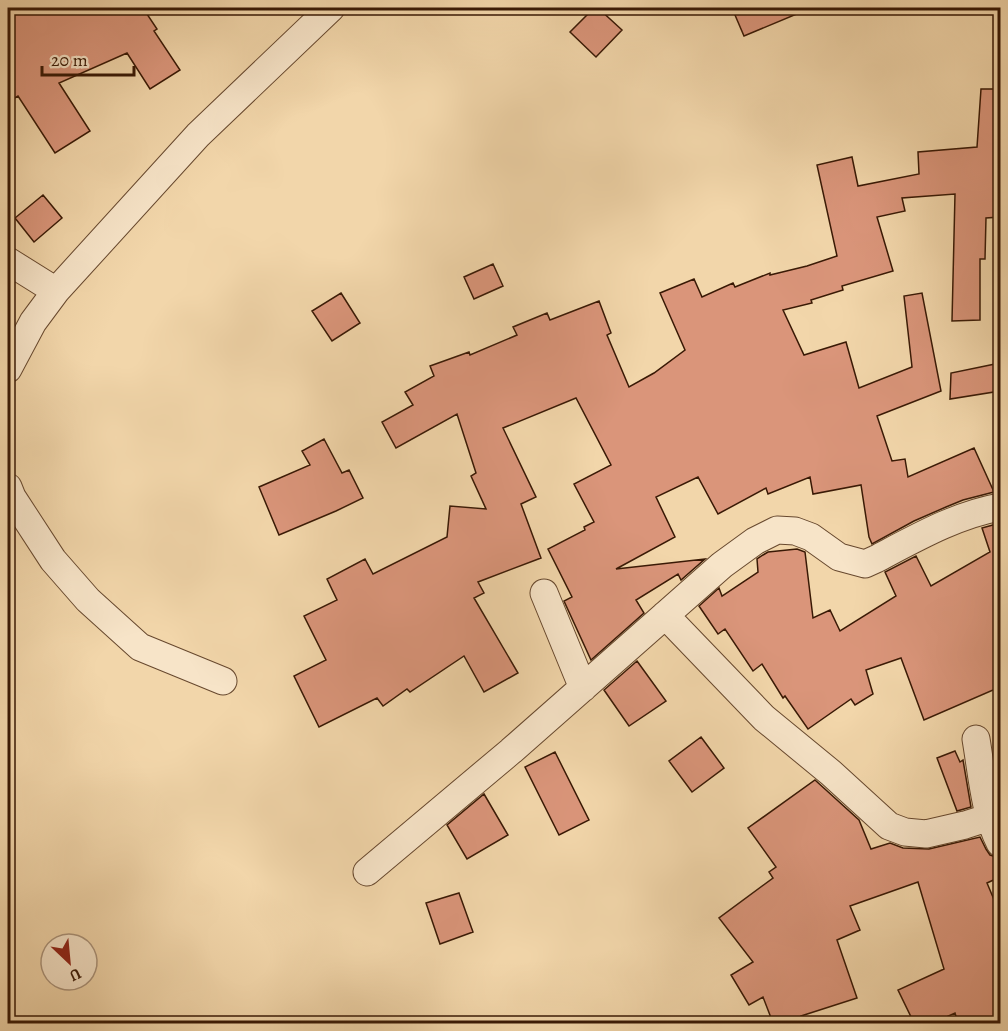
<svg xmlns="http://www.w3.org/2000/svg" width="1008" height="1031" viewBox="0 0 1008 1031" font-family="Alegreya,serif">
<rect width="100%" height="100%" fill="#f2d6aa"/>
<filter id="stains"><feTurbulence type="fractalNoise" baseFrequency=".00333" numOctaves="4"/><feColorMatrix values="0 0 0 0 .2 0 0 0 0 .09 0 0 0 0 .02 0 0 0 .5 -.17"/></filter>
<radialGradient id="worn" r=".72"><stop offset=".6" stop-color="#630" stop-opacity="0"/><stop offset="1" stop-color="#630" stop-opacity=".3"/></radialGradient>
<!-- building -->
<path fill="#da957a" stroke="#391905" stroke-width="1.5" d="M8,8H143L157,29L154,31L180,70L150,89L127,53L59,83L90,131L55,153L18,96L8,102Z
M594,8H598L622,30L596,57L570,32Z
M732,8H811L744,36Z
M981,89H1000V166H995L1000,217L986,218L985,259H980V320L952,321L955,194L902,198L905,211L877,217L893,271L842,286L843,290L811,300L812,303L783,310L804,355L846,342L859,388L912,367L904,296L922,293L941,391L877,416L892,461L905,459L908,477L974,448L994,492L963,500L946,507L914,521L872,544L869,537L861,485L813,494L810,477L768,494L766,488L718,514L698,477L656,497L675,537L616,569L705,559L681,580L678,574L636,600L644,613L591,660L564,601L572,597L548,549L585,530L584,527L594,522L574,484L611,465L576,398L503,428L536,497L521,504L541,558L478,582L484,593L474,598L518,673L484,692L464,656L410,692L407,689L383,706L377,698L319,727L294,676L326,660L304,616L337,600L327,579L365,559L373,574L447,537L450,506L486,509L471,476L476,473L457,414L396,448L382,422L413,405L405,392L434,376L430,366L469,352L470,355L517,335L513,327L547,313L550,320L599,301L611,333L607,335L629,387L654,373L685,350L660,293L694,279L702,297L733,283L735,287L770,273V275L807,266L837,256L817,165L852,157L858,186L919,174L918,152L977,147Z
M43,195L62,218L34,242L15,218Z
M493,264L503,286L474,299L464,277Z
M341,293L360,323L332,341L312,311Z
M1000,363V391L950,399L951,373Z
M324,439L342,473L349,470L363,498L336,511L279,535L259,487L310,465L302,451Z
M1000,523V687L924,720L901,658L866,670L873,694L855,705L851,699L808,729L785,696L783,698L762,664L753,671L725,629L718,634L699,606L719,588L722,596L758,572L757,559L763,555L768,552L797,549L805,552L813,618L830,610L840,631L896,596L885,572L916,556L931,586L990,552L982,528Z
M637,661L666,701L629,726L604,690Z
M701,737L724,768L692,792L669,761Z
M1000,747V793L994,750Z
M955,751L960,762L963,760L971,807L957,811L937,758Z
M555,752L589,820L559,835L525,767Z
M815,780L859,820L871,849L890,843L903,848L929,849L980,837L986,849L990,855L1000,858V877L987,883L1000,914V1023H958L955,1013L933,1023H914L898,990L944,969L918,882L850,906L860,930L837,940L857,998L801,1016L804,1023H773L763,997L749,1005L731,975L753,962L719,918L773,878L769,872L776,867L748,828Z
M484,794L508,835L467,859L447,825Z
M459,893L473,932L440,944L426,903Z"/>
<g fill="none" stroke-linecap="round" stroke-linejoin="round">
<defs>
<path id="street" d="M8,261L56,291
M8,369L33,322L56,291L198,135L331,8
M8,487L12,497L53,560L88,600L140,647L223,681
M544,593L583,688
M665,615L764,718L831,773L889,826L905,832L926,834L965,825L990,817
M976,739C982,774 984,811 1000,843
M367,872L511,751L722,565L755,541L777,530L795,531L811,537L839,557L865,564L876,559C916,538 956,515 1000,507"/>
</defs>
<!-- street casing -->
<use href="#street" stroke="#67482e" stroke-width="29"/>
<!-- street -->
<use href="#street" stroke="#f7e4c8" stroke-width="27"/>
</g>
<!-- margin -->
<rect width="1008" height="1031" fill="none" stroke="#f2d6aa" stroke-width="30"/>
<rect x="9" y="9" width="990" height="1013" fill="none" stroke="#391905" stroke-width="3"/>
<rect x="15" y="15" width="978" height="1001" fill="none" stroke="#391905" stroke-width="1.5"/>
<!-- north arrow -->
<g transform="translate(69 962) rotate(154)"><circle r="28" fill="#f7e4c8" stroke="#ab937a" stroke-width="1.5"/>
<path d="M0-4.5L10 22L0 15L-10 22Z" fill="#8f2418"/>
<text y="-9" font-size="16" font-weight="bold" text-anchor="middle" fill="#391905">U</text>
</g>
<!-- scale -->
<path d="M42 66v9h92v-9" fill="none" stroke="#391905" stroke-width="3"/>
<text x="51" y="66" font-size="18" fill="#391905" stroke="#f7e4c8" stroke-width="4.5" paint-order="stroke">20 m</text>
<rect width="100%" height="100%" filter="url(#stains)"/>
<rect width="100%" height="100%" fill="url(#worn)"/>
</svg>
